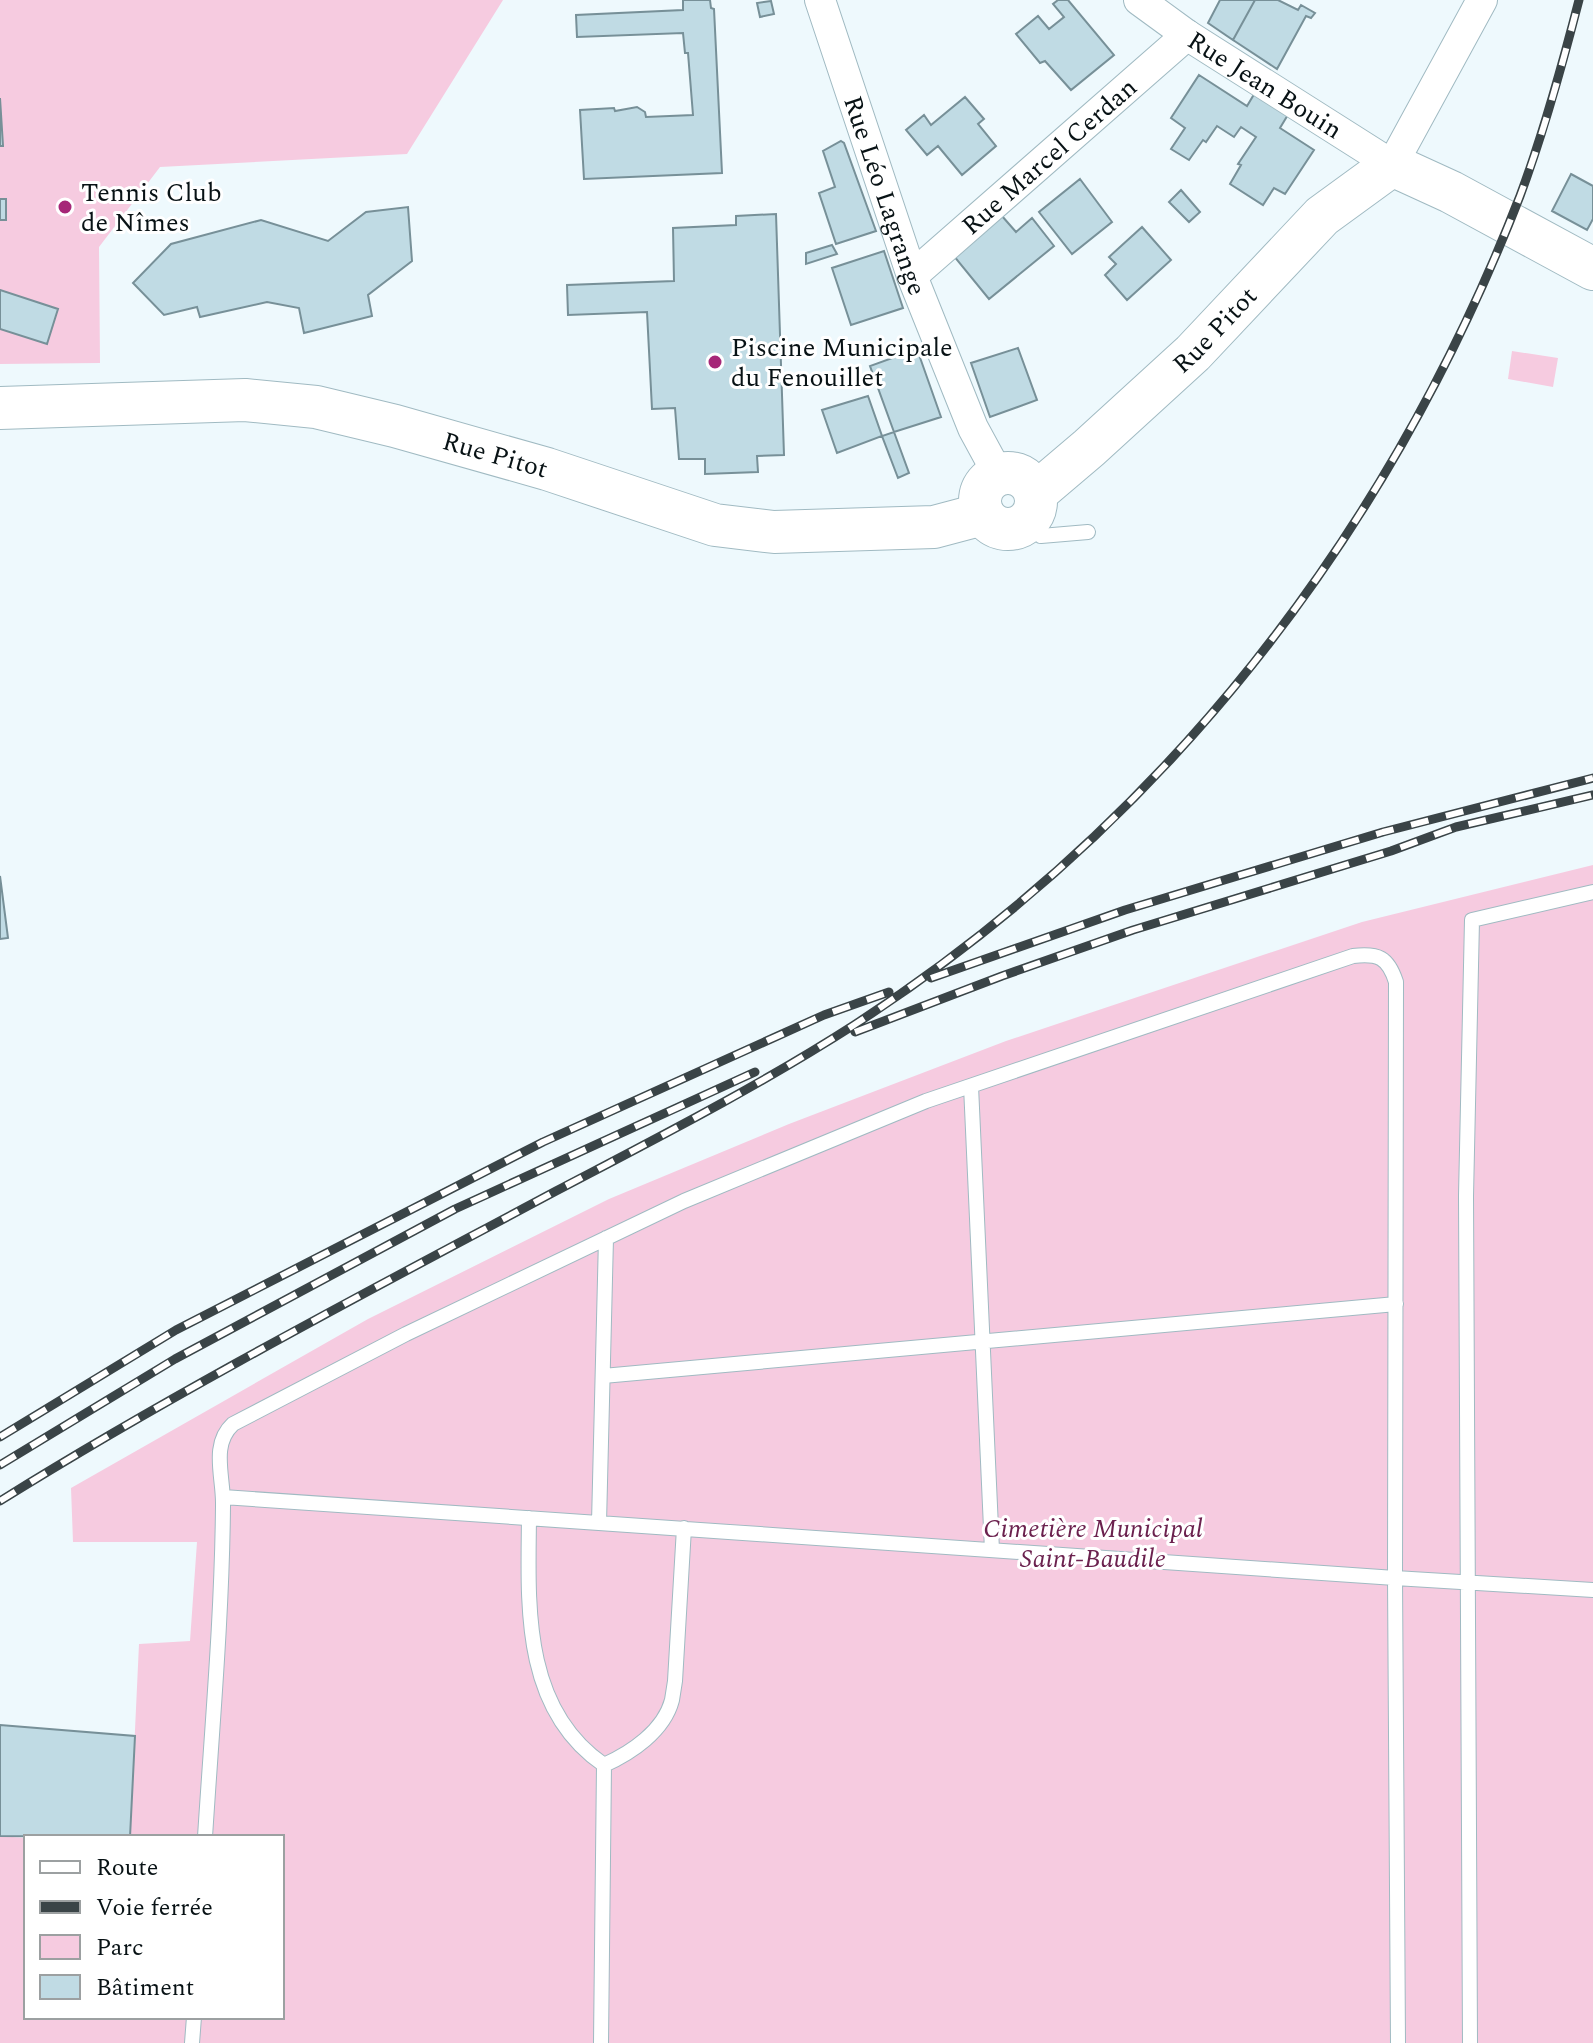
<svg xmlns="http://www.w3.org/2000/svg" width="1593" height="2043" viewBox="0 0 1593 2043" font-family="Spectral,serif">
<rect width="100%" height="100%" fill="#eef9fd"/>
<!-- green -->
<path fill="#f6cbe0" d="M0,0H503L407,154L160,167L99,247L100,363L0,364Z
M1512,351L1558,358L1553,387L1508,379Z
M1593,865V2043H0V1836L26,1838V2017H282V1837H130L139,1644L190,1641L197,1542H73L71,1488L368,1319L609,1199L789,1124L1006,1041L1362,922Z"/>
<!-- building -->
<path fill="#c0dbe4" stroke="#779098" stroke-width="2" d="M683,0H710L711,8L714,9L722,173L584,179L580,110L614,108L615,111L637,107L645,112L646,117L693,115L688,53H685L683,33L577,37L576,15L683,10Z
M1058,0H1068L1114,55L1071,90L1045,61L1040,63L1016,34L1038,16L1049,29L1064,17L1053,4Z
M1220,0H1255L1233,40L1208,23Z
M1255,0H1278L1298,10L1301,5L1315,13L1311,18L1306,16L1277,69L1233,40Z
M771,1L774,14L760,17L757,3Z
M1199,75L1247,106L1256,91L1289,113L1280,128L1314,150L1285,194L1274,188L1263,205L1230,184L1241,165L1238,164L1256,137L1241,127L1234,137L1217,126L1206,142L1203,140L1189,160L1171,149L1185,128L1171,118Z
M965,97L984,119L978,124L996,146L962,175L938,146L927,155L906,130L924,115L931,125Z
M0,98L3,146H0Z
M841,141L844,143L876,231L836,244L819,193L835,187L823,151Z
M1571,174L1593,186V219L1587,230L1552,211Z
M1080,179L1112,222L1072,254L1039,212Z
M1181,190L1200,212L1189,222L1169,202Z
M0,199H6V220H0Z
M408,207L412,261L368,295L372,316L304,333L299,308L267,302L200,317L197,307L164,315L133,283L171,244L261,220L328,241L366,212Z
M776,214L784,455L757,456L758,472L705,474V459H679L675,408L652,409L647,312L568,315L567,285L674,281L673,228L736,225V216Z
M1002,216L1016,232L1032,218L1054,246L989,299L953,255Z
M1142,227L1171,260L1127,300L1105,275L1116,264L1109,257Z
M832,245L837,254L806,264V253Z
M884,251L903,308L851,325L832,268Z
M0,290L58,309L47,344L0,329Z
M1018,348L1037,400L990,417L971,363Z
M917,349L941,417L894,432L870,366Z
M868,396L882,436L837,453L822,410Z
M894,432L909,473L898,478L882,436Z
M0,876L8,938L0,939Z
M0,1725L135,1736L130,1837L0,1836Z"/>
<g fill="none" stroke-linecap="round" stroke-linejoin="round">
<defs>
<path id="lane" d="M1030,518L1041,536L1088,532
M971,1086L992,1550
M603,1376L1396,1304
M529,1518C528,1606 522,1709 604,1765
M599,1523L606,1238
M205,1837C212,1727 222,1616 223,1506C224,1478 210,1445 233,1424L406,1334L684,1201L926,1101L1353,956C1378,953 1388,957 1396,982L1395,1578L223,1497
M192,2043L194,2017
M601,2043L604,1765C631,1753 664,1731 672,1700C673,1694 674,1687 675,1681L684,1528
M1398,2043L1395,1578L1593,1590
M1470,2043L1466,1196L1472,920L1593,892"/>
<g id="street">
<path id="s1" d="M820,0L912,276L973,428L998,474"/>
<path id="s2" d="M1139,0L1187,35L1392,165L1482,0"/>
<path id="s3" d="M912,276L1187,35"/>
</g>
<g id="secondary">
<path id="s4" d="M0,408L245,400L316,407L395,426L547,469L715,525L774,532L934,527L983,514"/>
<circle cx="1008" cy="501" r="28"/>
<path id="s5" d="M1036,493L1089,448L1193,353L1322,216L1392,165L1451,192L1593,269"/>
</g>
</defs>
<!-- lane casing -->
<use href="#lane" stroke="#a0bac2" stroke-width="16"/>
<!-- street casing -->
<use href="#street" stroke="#a0bac2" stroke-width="32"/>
<!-- secondary casing -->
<use href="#secondary" stroke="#a0bac2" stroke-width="44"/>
<!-- lane -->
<use href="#lane" stroke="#fff" stroke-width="14"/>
<!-- street -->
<use href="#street" stroke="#fff" stroke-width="30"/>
<!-- secondary -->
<use href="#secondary" stroke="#fff" stroke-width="42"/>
<defs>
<path id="rail" d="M931,978L1125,910L1383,832L1593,778
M855,1032L1002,976L1133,930L1391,851L1456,827L1593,795
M0,1437L176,1330L543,1142L824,1015L889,992
M0,1465L175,1359L455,1209L755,1072
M0,1501C180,1389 369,1291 556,1191C657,1138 759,1086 854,1025C1163,825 1387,538 1520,196C1544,132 1562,66 1579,0"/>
</defs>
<!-- rail casing -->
<use href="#rail" stroke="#3a4447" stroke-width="9"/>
<!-- rail -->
<use href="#rail" stroke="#fff" stroke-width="6" stroke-dasharray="18" stroke-linecap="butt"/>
</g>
<!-- markers -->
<g fill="#a62778" stroke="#fff" stroke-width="3">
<circle cx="65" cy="207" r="8"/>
<circle cx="715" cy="362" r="8"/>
</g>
<g text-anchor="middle" stroke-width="6" stroke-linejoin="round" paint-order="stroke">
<!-- street labels -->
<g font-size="26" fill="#081215" stroke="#fff">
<text dy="9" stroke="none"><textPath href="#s2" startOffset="152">Rue Jean Bouin</textPath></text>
<text dy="9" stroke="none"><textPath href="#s3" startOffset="182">Rue Marcel Cerdan</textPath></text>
<text dy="9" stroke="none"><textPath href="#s1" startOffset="206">Rue Léo Lagrange</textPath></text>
<text dy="9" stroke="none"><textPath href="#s5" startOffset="242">Rue Pitot</textPath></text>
<text dy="9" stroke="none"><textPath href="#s4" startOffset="502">Rue Pitot</textPath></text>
</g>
<!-- poi labels -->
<g font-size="26" fill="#081215" stroke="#fff" text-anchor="start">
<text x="81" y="201">Tennis Club<tspan x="81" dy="30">de Nîmes</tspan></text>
<text x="731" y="356">Piscine Municipale<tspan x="731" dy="30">du Fenouillet</tspan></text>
</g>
<!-- park labels -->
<g font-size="26" font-style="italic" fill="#6b214e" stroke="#fff">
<text x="1093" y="1537">Cimetière Municipal<tspan x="1093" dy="30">Saint-Baudile</tspan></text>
</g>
</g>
<!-- legend -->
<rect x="24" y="1835" width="260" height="184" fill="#ffffff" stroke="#9ca0a1" stroke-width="2"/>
<rect x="40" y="1861" width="40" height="12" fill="#ffffff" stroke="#9ca0a1" stroke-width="2"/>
<text x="96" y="1875" font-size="24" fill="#081215">Route</text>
<rect x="40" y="1901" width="40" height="12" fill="#3a4447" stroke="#9ca0a1" stroke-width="2"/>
<text x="96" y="1915" font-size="24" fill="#081215">Voie ferrée</text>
<rect x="40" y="1935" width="40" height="24" fill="#f6cbe0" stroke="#9ca0a1" stroke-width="2"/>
<text x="96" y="1955" font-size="24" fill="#081215">Parc</text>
<rect x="40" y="1975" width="40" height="24" fill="#c0dbe4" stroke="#9ca0a1" stroke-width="2"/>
<text x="96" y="1995" font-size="24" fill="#081215">Bâtiment</text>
</svg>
